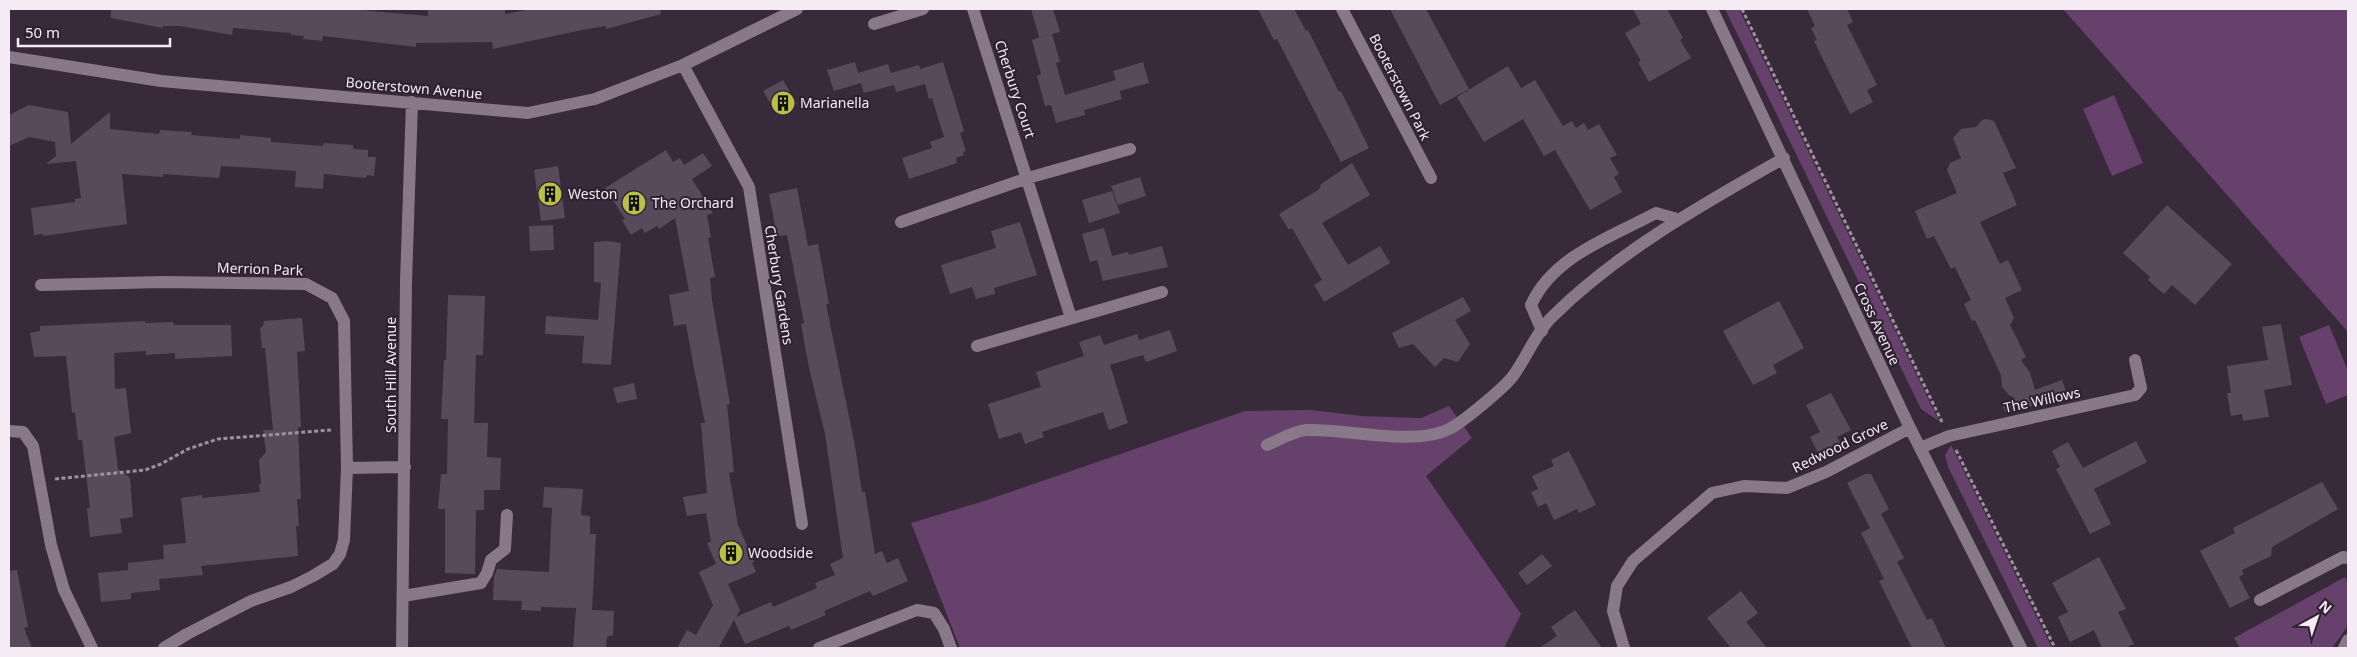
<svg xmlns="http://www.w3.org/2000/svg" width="2357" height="657" viewBox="0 0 2357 657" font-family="'Noto Sans',sans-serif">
<rect width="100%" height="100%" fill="#382a3a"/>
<!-- green -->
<path fill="#65416b" d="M1725,9H1739L1939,421L1921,409Z
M2063,9H2348V332Z
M2114,95L2143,163L2112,176L2083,109Z
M2329,325L2348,371V395L2326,404L2299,337Z
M1449,406L1472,438L1426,476L1521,614L1504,648H960L911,523L984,501L1245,411L1311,410L1362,416L1421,418Z
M1951,445L2052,648H2038L1948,467L1945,455Z
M2345,577C2351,588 2351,617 2346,628C2342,635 2336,642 2332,648H2240L2234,638Z"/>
<!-- building -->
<path fill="#594a5b" d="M111,9H349L428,16V9H505V14L532,9H660L661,14L606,29V26L582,30L493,49L492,42L416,43V47L323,36L322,41L303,39L304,36L291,35V33L267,31L233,28L232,35L180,26H163V28L111,18Z
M1031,9H1053L1060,32L1052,34L1060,62L1056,63L1065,95L1116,80L1122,99L1084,110L1085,115L1056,123L1051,105L1045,106L1037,76L1041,74L1032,40L1046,35L1039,37Z
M1258,9H1294L1306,31L1308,30L1339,92L1341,91L1369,148L1341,162L1277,39L1274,40Z
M1390,9H1426L1469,89L1440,105Z
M1633,9H1667L1683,38L1680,40L1691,58L1649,82L1638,62L1641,61L1625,33L1641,24Z
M1807,9H1847L1853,22L1847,25L1877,85L1867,90L1873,102L1850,114L1814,41L1817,40L1811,28L1815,26Z
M855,62L859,76L858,73L888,64L891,73L919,65L920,69L943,62L964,131L960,133L966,151L963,152L964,155L956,158L957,163L909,179L902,158L932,148L930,142L944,137L932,98L929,99L925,84L896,92L894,85L864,93L861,83L834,91L827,70Z
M1143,62L1149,83L1119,91L1113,71Z
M1508,66L1521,88L1535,80L1563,126L1572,121L1576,128L1584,123L1588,130L1599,124L1617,155L1610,158L1619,174L1614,177L1622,192L1590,210L1555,150L1544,156L1523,119L1484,142L1457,97Z
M783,80L797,104L777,115L763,91Z
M29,105L68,112L71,144L110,112V129L159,134L160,130L175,131L192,132L191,135L240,139V135L271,138V142L323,146L324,143L353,145V149L368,150V157H376L374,176L367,175L366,178L324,174L323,189L295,187L296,171L255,168L221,166L219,178L163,174V177L122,174L127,224L43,236L42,234L34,235L31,208L75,202V199L81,198L76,161L46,164L56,156L55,142L29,137L9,146V115Z
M1987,119L1994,121L2016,168L2003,173L2017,205L1980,222L2000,264L2008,260L2022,290L2005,298L2014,318L2010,325L2026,357L2021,360L2030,373L2035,390L2062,380L2068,398L2005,412L2002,404L2015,398L2009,395L2002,387L2001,375L1975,320L1972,321L1964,304L1971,300L1955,267L1951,269L1934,236L1927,239L1915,211L1957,193L1947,170L1950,163L1961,158L1953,138L1961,129L1976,127L1982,120Z
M666,150L673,162L680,158L684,165L703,153L712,166L692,179L713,213L707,215L711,237L708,238L715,277L710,278L712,300L730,404L727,405L734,472L729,473L738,525L754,562L752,563L756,572L728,584L740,610L736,617L771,602L773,607L817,588L815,583L835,575L830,564L843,558L825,434L809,368L801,324L804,323L787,235L777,236L769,194L797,188L808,246L818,244L829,304H826L855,446L862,492H865L875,554L882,551L887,563L898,558L908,581L873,596L870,591L824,611L826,615L791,630L789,626L745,644L734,620L719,647L721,648H677L687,630L696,635L713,605L699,572L716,564L707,543L711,542L706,513L687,516L683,497L707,493L701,423H705L693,363L686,324L674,326L669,295L689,291L675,218L659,229L657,226L645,233L642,228L631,235L622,220L625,219L605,188Z
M1352,163L1370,195L1322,223L1348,265L1380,246L1390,263L1324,302L1314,285L1322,280L1292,228L1289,230L1279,214L1318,190L1321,186L1320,185Z
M558,166L565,218L541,221L534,170Z
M1140,177L1146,196L1118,205L1111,186Z
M1112,191L1120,213L1089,223L1082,200Z
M2167,205L2232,264L2195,305L2172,285L2164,294L2148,280L2150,277L2123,253Z
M1020,222L1037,275L994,288L995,294L976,299L972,287L950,294L941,265L996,248L991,231Z
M553,225L554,250L530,251L529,226Z
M1104,228L1112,256L1128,252L1129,255L1162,246L1168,267L1103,281L1097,260L1090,262L1082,234Z
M608,241L621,243L611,365L582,363L584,336L545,334L546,316L598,320L601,283L594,282V242Z
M448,295L485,296L483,355H476L474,423H488L487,457L501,458L500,490H484V510H476L475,574L445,573V509H438L441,474H447L448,419H441L444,360H446Z
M1463,297L1471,311L1455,320L1470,344L1458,362L1444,358L1435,367L1413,344L1399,348L1392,333Z
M1779,301L1804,348L1773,365L1777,373L1753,385L1723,331Z
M302,318L305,351L297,352L301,427H298L301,499H297L299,526H296L298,556L201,566L203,575L159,579L160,590L131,593V599L101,602L98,573L128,570V563L164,559L163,545L186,543L181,498L202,495V498L260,492L259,484H261L259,460L266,452L263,430H273L265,348H262L260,328L263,326L264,321Z
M145,321V323L173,322L174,325H231L232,356L175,359V353L146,355V351L114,353L115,389L126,388L131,433L114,437L118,469L130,478L133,517L120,519L122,533L90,537L87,508H90L82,440H78L75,412L72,413L66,356L34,357L30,333L40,331V326Z
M2281,324L2292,385L2264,390L2269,417L2243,421L2242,414L2231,416L2227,393H2231L2227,366L2268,360L2262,327Z
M1170,330L1177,351L1146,362L1143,355L1110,365L1128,423L1109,430L1103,412L1042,432L1044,437L1025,444L1021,432L999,439L988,404L1041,387L1036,372L1084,356L1079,342L1100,335L1104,345L1137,334L1139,340Z
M634,383L637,399L617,403L613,388Z
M1831,393L1851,430L1837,437L1841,444L1819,455L1810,437L1820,432L1806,405Z
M2136,441L2147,462L2094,489L2111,524L2090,534L2056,469L2060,467L2052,451L2068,442L2083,468Z
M1569,451L1596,505L1579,513L1577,509L1554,520L1546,503L1538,507L1531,492L1538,489L1532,476L1554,466L1551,460Z
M1865,474H1871L1889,509L1881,514L1904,558L1897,562L1927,620L1932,618L1946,648H1912L1879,581L1884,579L1861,533L1870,528L1847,483Z
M2322,482L2338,509L2272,547L2271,556L2242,570L2244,574L2239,577L2250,598L2230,608L2200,551L2235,533L2233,528Z
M544,487L583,489L581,515L590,516V534H596L592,610L614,611L613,635L607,637L606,648H573L576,608L541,607V611L521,610L522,601L493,600L494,577L497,569L549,572L552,508L543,507Z
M1542,554L1552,566L1527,585L1518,573Z
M2099,557L2126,609L2118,612L2134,644L2125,648H2102L2094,630L2070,642L2058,617L2068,612L2052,583Z
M17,570L28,627L24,628L32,648H9V571Z
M1741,591L1758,613L1746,622L1767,648H1731L1707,618Z
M1575,610L1602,648H1539L1557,636L1551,627Z"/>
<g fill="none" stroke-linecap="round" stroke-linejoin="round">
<!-- path -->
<path stroke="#9c919d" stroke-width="3" stroke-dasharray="4 2.5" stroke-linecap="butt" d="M1742,9L1942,422
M1956,450L2055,648
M55,479L145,470L161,464L188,449L218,439L331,430"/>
<!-- minor -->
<path stroke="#88788a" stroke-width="12" d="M973,9L1071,318
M1342,9L1431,178
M1712,9L1910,428L2021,648
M874,24L923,9
M9,57L161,81L528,113L595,99L683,65L797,9
M683,65L749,187L802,524
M901,222L1028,178L1130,149
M41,285L162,282L306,284L332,298L344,321L347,468L344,540L340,554L333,564L313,576L291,587L251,601L187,634L164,648
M1542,331L1531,305C1553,256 1611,237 1656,213L1677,219
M977,346L1162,292
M9,431L23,432L33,446L51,545L64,590L92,648
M1267,445C1279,440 1294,431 1306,430C1345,428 1414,447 1449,429C1462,423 1505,387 1513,376C1527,357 1536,332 1553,316C1620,250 1702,205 1784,158
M1920,448L1949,436L2135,395L2141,388L2135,360
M347,468L405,467
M403,596L481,583L487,573L491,560L505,549L507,515
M2260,600L2343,557L2348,558
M402,648L406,282L412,102
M819,648L917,610L934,613L944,629L951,648
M1624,648L1613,611L1617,586L1633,561L1712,493L1744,486L1787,488L1826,472L1910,428
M2344,648L2348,640"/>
</g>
<!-- icons -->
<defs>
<symbol id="building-disc" viewBox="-11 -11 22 22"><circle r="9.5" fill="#bac045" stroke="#2e2130"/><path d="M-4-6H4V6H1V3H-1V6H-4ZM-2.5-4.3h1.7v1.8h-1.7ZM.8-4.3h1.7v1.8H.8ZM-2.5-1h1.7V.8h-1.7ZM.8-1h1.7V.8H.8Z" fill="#111"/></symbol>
</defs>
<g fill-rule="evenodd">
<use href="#building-disc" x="769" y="89" width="28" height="28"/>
<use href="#building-disc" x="536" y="180" width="28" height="28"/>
<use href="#building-disc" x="620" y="189" width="28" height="28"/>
<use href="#building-disc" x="717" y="539" width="28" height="28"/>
</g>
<g text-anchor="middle" stroke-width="4" stroke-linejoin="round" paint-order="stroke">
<!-- street labels -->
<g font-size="14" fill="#f4ebf5" stroke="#2e2130">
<text transform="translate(1400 87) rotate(63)" y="5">Booterstown Park</text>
<text transform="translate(414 88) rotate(5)" y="5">Booterstown Avenue</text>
<text transform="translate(1015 89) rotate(72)" y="5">Cherbury Court</text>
<text transform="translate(260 269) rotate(2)" y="5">Merrion Park</text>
<text transform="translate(779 285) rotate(81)" y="5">Cherbury Gardens</text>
<text transform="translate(1877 324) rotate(65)" y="5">Cross Avenue</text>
<text transform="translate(391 375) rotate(-90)" y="5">South Hill Avenue</text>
<text transform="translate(2042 400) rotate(-12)" y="5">The Willows</text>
<text transform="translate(1840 446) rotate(-26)" y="5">Redwood Grove</text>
</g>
<!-- poi labels -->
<g font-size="14" fill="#f4ebf5" stroke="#2e2130" text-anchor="start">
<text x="800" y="108">Marianella</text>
<text x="568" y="199">Weston</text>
<text x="652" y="208">The Orchard</text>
<text x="748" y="558">Woodside</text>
</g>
</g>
<!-- border -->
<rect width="2357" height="657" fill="none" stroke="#f4ebf5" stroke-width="20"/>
<!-- north arrow -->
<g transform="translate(2317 617) rotate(40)" stroke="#2e2130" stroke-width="4" paint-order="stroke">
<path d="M0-4L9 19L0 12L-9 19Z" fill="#f4ebf5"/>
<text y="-8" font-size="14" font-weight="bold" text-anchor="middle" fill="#f4ebf5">N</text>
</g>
<!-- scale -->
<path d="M18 38v8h152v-8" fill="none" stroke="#f4ebf5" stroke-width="2.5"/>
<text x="25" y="38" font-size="15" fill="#f4ebf5" stroke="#2e2130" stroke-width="4" paint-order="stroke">50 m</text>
</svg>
